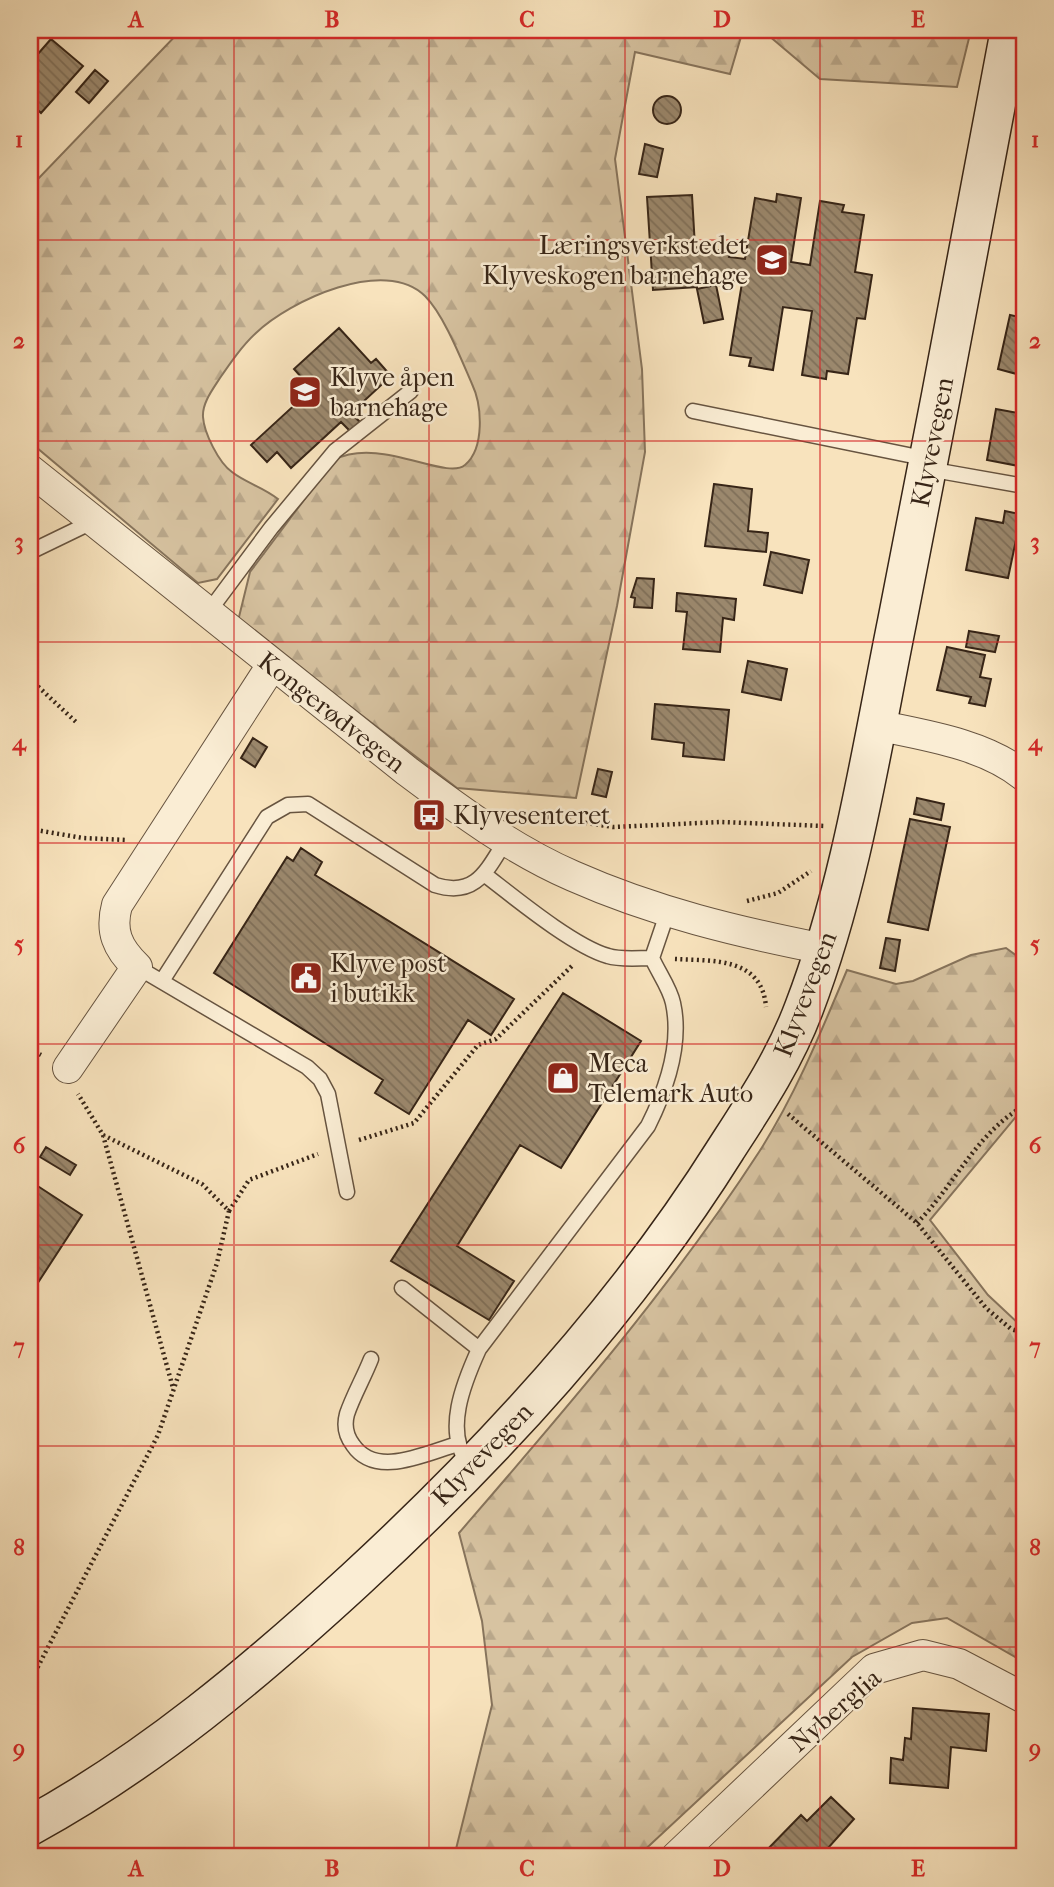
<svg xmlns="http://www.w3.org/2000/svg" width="1054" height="1887" viewBox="0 0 1054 1887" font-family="'IM FELL French Canon',serif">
<defs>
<pattern id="forest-firs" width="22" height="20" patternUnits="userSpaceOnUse" patternTransform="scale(1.75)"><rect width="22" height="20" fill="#d7c3a1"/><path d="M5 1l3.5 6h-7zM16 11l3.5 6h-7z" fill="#b9a78a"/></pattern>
<pattern id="building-back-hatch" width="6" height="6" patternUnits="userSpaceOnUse" patternTransform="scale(1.75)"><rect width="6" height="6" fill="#9b886d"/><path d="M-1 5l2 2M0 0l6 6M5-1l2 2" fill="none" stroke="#7f6f59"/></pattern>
</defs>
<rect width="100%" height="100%" fill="#f8e3bd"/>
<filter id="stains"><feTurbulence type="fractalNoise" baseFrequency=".00286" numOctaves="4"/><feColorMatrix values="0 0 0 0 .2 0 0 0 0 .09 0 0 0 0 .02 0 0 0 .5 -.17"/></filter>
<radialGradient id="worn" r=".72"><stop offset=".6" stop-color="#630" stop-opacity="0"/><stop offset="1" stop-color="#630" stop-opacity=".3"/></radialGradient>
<!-- forest -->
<path fill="url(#forest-firs)" stroke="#87745c" stroke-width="2" d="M181,30H743L730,74L635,52L615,159L642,369L645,452L617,606L576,798L457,788L238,621L250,572L334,460C379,436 446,481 465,465C485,448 482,405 472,384C461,359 444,315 425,296C385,256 289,301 256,333C242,346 231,362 220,378C213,389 202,403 203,417C204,433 219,463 232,472C246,483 263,487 278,499L217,579L198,583L30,442V184L38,179Z
M762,30H971L957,87L820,79Z
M1006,948L1024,961V1107L930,1220L988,1295L1018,1323L1024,1324V1662L947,1618L912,1623L852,1657L637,1857H454L492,1705L482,1621L459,1533C564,1411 671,1288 759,1152C795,1096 821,1032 847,970L896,984L913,981L971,955Z"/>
<!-- building -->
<path fill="url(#building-back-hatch)" stroke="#372517" stroke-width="2" d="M51,39L83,66L41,113L30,103V63Z
M95,70L108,81L89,103L76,92Z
M653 110a14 14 0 1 1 28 0a14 14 0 1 1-28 0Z
M645,144L663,149L657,177L639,174Z
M777,194L801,198L791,262L810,265L820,201L844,205L842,212L864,215L855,272L872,275L865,319L857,318L848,374L827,371L826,379L802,375L812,311L783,307L773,370L749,366L751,358L730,355L742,283L726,280L725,286L697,282V287L653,290L647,197L692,195L695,247L730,252L729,257L745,259L755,198L776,202Z
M716,285L723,319L704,323L697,289Z
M1010,315L1024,318V376L998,369Z
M339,328L371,363L376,359L391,376L351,413L360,422L350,431L341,422L291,468L277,452L267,462L251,445L312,389L294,369Z
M996,409L1024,414V467L987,460Z
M714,484L752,489L748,531L768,533L766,552L705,546Z
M1005,511L1024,515V542L1016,540L1008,578L966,570L976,518L1003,523Z
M771,552L809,560L802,593L764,585Z
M637,578L654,579L652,608L634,607L635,598L631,597Z
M677,593L736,599L734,620L723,618L720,652L683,649L687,612L676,611Z
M969,631L999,636L995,652L966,647Z
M947,647L985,655L980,677L991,679L985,706L969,703L971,697L937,690Z
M748,661L787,669L781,700L742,692Z
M655,704L729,710L724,760L683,756L684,743L652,739Z
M253,738L267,747L255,767L241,758Z
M598,769L612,772L606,797L592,794Z
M917,798L944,804L941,820L914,814Z
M910,819L950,827L928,930L888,922Z
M301,848L322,862L315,875L514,999L491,1035L468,1020L409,1114L375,1093L383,1080L214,973L287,857L293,861Z
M886,938L900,940L895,971L880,968Z
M563,993L641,1041L561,1168L520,1145L457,1246L514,1281L489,1320L391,1261Z
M46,1147L76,1165L70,1175L40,1157Z
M30,1181L82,1215L30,1295Z
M913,1708L989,1714L986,1751L951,1747L948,1788L890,1783L891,1758L903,1760L905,1738L911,1739Z
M831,1797L854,1819L820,1857L762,1855L801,1815L807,1821Z"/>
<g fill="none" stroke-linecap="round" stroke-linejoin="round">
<defs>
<path id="service" d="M693,411L928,459
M928,469L1024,486
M30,552L94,521
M207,614L271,528L335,451L411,391
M484,874C514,897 573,946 608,956C620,960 638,958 652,958
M137,967L307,1067L320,1079L328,1094L347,1192
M162,981L267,817L288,805L308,804L435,885C476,898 487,870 506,840
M402,1288L479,1349
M371,1359C364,1377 353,1396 347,1414C344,1425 346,1436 353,1445C376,1479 426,1453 458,1444
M469,1464C443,1432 464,1382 479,1349L648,1126C666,1090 682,1044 673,1003C670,988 658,972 652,958L668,911"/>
<path id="minor" d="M30,470L407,771C459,810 513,850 573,876C654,912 738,932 824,949
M876,725C924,735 985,744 1024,776
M68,1068L137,967C117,948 110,931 117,905L272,665
M676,1857L874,1669L923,1655L959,1664L1024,1698"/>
<path id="secondary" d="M30,1826C149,1761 255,1672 355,1580C494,1452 625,1310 726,1149C755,1104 785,1059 804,1008C851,885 871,751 897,622C936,425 973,227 1010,30"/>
</defs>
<!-- service casing -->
<use href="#service" stroke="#675440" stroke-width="17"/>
<!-- minor casing -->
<use href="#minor" stroke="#675440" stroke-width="32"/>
<!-- secondary casing -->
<use href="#secondary" stroke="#372517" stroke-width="41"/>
<!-- path -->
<path stroke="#372517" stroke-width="4.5" stroke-dasharray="2 3.5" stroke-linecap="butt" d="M30,679L76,722
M520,813L613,827L721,822L825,826
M30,829L83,838L126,840
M747,901L778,893L811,871
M675,959C713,961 762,957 766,1007
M30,1049L41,1055
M788,1114L917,1223L986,1308L1011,1329L1024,1333
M103,1135L173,1388
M359,1140L414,1123L478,1045L496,1039L574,964
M229,1211L249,1180L318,1154
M917,1223C954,1186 977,1132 1024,1106
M30,1682L158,1435L217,1263L229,1211L202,1184L103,1135L78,1094"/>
<!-- service -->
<use href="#service" stroke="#faedd4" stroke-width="14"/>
<!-- minor -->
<use href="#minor" stroke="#faedd4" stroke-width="30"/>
<!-- secondary -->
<use href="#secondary" stroke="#faedd4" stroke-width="38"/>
</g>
<!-- grid -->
<path fill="none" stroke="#d62828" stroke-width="2" stroke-opacity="0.55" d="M234,30V1857M429,30V1857M625,30V1857M820,30V1857M30,240H1024M30,441H1024M30,642H1024M30,843H1024M30,1044H1024M30,1245H1024M30,1446H1024M30,1647H1024"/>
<!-- icons -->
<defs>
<symbol id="school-square" viewBox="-11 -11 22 22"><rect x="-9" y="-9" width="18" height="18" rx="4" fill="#8f2418" stroke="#faedd4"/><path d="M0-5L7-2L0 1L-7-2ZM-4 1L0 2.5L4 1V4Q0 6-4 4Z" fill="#fff"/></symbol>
<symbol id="bus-square" viewBox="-11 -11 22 22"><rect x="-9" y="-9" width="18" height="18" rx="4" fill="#8f2418" stroke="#faedd4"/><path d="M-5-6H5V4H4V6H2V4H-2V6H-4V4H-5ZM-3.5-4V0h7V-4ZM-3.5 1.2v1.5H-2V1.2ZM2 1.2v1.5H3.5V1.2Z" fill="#fff"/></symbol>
<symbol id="civic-square" viewBox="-11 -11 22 22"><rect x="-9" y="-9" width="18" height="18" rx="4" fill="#8f2418" stroke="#faedd4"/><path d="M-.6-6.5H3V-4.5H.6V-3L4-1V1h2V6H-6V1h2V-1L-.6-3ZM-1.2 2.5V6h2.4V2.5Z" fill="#fff"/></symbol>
<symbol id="shop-square" viewBox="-11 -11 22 22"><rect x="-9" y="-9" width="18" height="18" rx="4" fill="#8f2418" stroke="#faedd4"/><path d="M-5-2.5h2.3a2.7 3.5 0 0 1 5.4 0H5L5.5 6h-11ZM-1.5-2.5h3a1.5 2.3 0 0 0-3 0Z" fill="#fff"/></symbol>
</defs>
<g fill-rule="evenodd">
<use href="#school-square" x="753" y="241" width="38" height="38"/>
<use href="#school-square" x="286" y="373" width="38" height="38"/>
<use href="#bus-square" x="410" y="796" width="38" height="38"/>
<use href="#civic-square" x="287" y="959" width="38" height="38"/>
<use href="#shop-square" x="544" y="1059" width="38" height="38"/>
</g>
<g text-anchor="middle" stroke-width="5" stroke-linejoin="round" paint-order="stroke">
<!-- poi labels -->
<g font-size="26" fill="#372517" stroke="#faedd4" text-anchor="start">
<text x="748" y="254" text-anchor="end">Læringsverkstedet<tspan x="748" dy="30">Klyveskogen barnehage</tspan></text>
<text x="330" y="386">Klyve åpen<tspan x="330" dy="30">barnehage</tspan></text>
<text x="453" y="824">Klyvesenteret</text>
<text x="330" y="972">Klyve post<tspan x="330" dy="30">i butikk</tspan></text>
<text x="588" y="1072">Meca<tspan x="588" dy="30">Telemark Auto</tspan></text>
</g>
<!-- street labels -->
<g font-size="26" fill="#372517" stroke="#faedd4">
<text transform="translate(932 442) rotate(-79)" y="9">Klyvevegen</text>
<text transform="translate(332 712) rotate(38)" y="9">Kongerødvegen</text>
<text transform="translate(805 994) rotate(-69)" y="9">Klyvevegen</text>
<text transform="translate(482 1454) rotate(-46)" y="9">Klyvevegen</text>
<text transform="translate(835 1710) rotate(-41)" y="9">Nyberglia</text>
</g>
</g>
<!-- margin -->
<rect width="1054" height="1887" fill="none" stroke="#f8e3bd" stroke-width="77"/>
<rect x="38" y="38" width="978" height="1810" fill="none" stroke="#d62828" stroke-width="2.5"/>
<g font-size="23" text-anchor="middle" font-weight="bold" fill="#d62828">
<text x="136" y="27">A</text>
<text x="332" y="27">B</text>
<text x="527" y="27">C</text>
<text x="722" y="27">D</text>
<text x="918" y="27">E</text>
<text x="19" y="147">1</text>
<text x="1035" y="147">1</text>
<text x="19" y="348">2</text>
<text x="1035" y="348">2</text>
<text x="19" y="549">3</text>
<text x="1035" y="549">3</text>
<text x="19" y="750">4</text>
<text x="1035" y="750">4</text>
<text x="19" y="951">5</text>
<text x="1035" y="951">5</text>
<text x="19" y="1153">6</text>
<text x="1035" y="1153">6</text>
<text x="19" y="1354">7</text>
<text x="1035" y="1354">7</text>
<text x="19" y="1555">8</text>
<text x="1035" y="1555">8</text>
<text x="19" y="1756">9</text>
<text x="1035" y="1756">9</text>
<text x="136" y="1876">A</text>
<text x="332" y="1876">B</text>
<text x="527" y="1876">C</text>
<text x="722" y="1876">D</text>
<text x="918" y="1876">E</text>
</g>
<rect width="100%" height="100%" filter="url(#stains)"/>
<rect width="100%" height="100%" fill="url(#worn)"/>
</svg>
